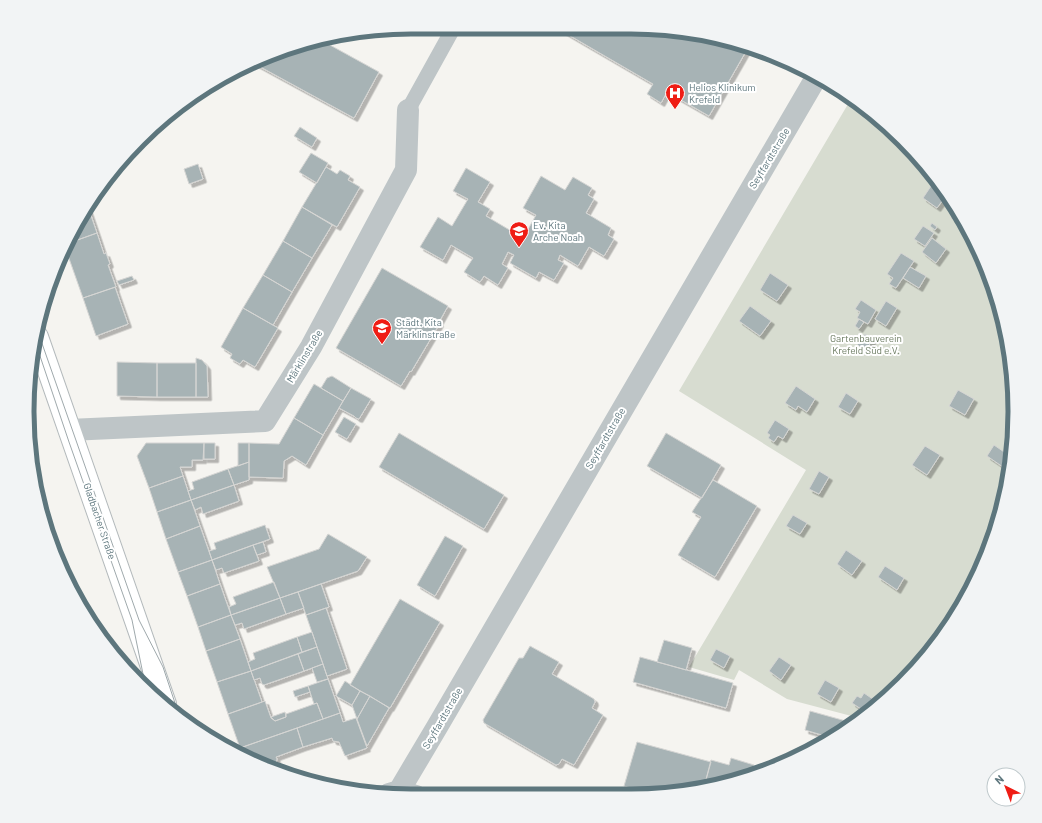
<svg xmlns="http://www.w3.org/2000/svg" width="1042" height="823" viewBox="0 0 1042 823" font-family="Barlow,sans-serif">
<defs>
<filter id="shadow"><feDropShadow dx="3.5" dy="3.5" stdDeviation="0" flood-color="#0004"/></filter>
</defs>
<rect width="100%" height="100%" fill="#f5f4f0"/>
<!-- green -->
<path fill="#d7dcd0" d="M851,99L884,122L964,219L995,288L1012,362L1014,437L1002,511L975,582L935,646L884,701L859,718L787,699L739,670L734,680L689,667L806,470L679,391Z"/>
<!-- building -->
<path fill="#a7b3b5" stroke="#d5d5d3" filter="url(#shadow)" d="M555,27L655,28L749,46L709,116L667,92L661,103L647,94L653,84Z
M319,39L379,72L354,118L255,64L312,40Z
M300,127L317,138L312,147L294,136Z
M311,153L328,163L317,183L299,172Z
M198,164L203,179L189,184L184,169Z
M326,167L337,174L340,170L350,176L348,180L360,187L337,227L302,207Z
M466,168L490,182L478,202L490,209L486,216L518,235L526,233L536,215L523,208L541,176L565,190L573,177L592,188L588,195L594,199L586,213L611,228L608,235L614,239L604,256L589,247L578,266L560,255L558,260L564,263L554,280L539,272L536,278L510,263L514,255L508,252L502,264L508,268L498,285L484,276L480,282L464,272L473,258L451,245L443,260L420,247L438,217L452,226L468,199L453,191Z
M933,183L945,197L937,208L923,198Z
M88,207L97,233L69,243L79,219Z
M302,207L332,225L312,258L283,241Z
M956,210L964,221L962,225L951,218Z
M932,223L937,227L935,230L930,226Z
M923,226L934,233L925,246L914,239Z
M97,233L104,254L106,253L110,264L108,265L116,287L83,298L66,250L69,243Z
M932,238L946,249L936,263L922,252Z
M283,241L312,258L292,292L263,275Z
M901,253L914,261L896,288L889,284L893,278L887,274Z
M910,267L926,276L919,288L903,278Z
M382,268L448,306L439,322L440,323L411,372L410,371L401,386L336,348Z
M770,273L788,285L777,301L760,290Z
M263,275L292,292L273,325L243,308Z
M132,276L134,280L119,285L117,281Z
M115,287L128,324L96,336L83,298Z
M861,300L876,310L868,324L857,318L860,312L855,309Z
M886,301L897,308L886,326L875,319Z
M750,306L771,321L760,336L739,321Z
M243,308L278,328L255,367L243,360L240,364L230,358L232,354L221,347Z
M859,319L864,322L859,329L855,326Z
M865,334L873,339L866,350L857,345Z
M196,358L202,360L207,366L208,397H196Z
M117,362L157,363V397L117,396Z
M157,363H196V397H157Z
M332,376L351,388L343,401L321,388L327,378Z
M314,384L343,401L323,435L294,418Z
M796,386L815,399L807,412L798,406L796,410L785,403Z
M351,388L371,399L359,419L356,418L354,416L339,408Z
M958,390L974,399L965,415L949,406Z
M846,393L858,401L850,414L838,407Z
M344,417L356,424L347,439L335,432Z
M294,418L323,435L306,465L292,456L284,461L283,478L249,477V443L279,444Z
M775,420L789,429L783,439L778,436L774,442L768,438L770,435L767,433Z
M399,433L504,495L484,529L379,467Z
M666,433L721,465L702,498L647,466Z
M146,443H204L203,460H192V467H180L183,476L149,488L137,456Z
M204,443H215V459H204Z
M238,443H249V462L238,466Z
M994,445L1010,456L1003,467L987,456Z
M925,446L940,455L927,475L912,465Z
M249,462V480L234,485L228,469Z
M228,469L234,485L191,500L188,491L194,489L192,482Z
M819,471L829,477L819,494L809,489Z
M183,476L191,500L157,512L149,488Z
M713,480L757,506L715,577L678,555L701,517L692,512Z
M234,485L239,501L203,514L201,507L195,510L191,500Z
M191,500L200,526L166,539L157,512Z
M793,515L807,523L800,534L786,526Z
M265,525L270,539L212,560L209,551L216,549L214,543Z
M200,526L212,560L178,572L166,539Z
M328,534L367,557L358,571L280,598L267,567L319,549Z
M445,536L463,546L435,596L417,585Z
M263,542L266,552L257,555L253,545Z
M253,545L259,561L224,573L222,568L216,570L212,560Z
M846,550L862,561L852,575L837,564Z
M212,560L220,584L187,596L178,572Z
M885,566L904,578L897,590L878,577Z
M274,582L280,598L231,615L229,607L236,604L233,597Z
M220,584L231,615L198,627L187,596Z
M321,584L329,607L306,615L298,592Z
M298,592L304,608L286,614L280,598Z
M280,598L286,614L244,629L242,623L235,625L231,615Z
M400,599L440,622L390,708L350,685Z
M326,608L347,669L327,676L306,615Z
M231,615L240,639L206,651L198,627Z
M312,632L317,647L302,652L297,637Z
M297,637L302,652L251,671L248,662L255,659L253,653Z
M240,639L251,671L217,682L206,651Z
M664,640L692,648L686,670L657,662Z
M530,646L559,662L552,674L594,699L595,702L592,708L603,715L574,765L562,759L559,764L556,765L484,723L483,720L519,658H523Z
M317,647L323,664L304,671L298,654Z
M716,649L730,656L724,668L710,660Z
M298,654L304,671L264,685L262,684L260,678L254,680L251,671Z
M640,657L733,683L726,708L633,682Z
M779,657L791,665L781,680L769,671Z
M323,664L328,679L317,682L312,668Z
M251,671L262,702L228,714L217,682Z
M328,679L340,713L323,719L317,703L314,704L308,686Z
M825,680L839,688L831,702L817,694Z
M345,681L360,691L352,705L336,696Z
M308,686L310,692L295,697L293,691Z
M360,691L370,696L357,719L352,705Z
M864,693L877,702L872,709L867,713L852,703L857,696L861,698Z
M370,696L389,708L367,746L357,719Z
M265,701L271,718L275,721L286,717V714L317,703L323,719L240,748L228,714Z
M810,711L853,723L832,738L805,730Z
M285,712L286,717L275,721L271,717Z
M340,713L343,722L356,718L367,748L345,756L339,742L333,741L332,738L303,747L297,728Z
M297,728L303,747L276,757L277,759L276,763L272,766L274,770L264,767L242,754L240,748Z
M637,742L711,762L704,787L656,795L624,786Z
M731,758L754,765L753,772H755L730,783L704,787L711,760L729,765Z"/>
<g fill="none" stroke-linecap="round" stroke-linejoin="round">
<defs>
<path id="primary" d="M37,337L165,704"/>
</defs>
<!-- primary casing -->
<use href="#primary" stroke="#b4babc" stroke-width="24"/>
<!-- lane -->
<path stroke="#bec5c7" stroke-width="15" d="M408,110L454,27"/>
<!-- street -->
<path stroke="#bec5c7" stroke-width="22" d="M69,430L265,421L311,347L406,170L408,110
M399,791L416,796
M389,794L399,791L437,727L817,76"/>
<!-- primary -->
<use href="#primary" stroke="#fff" stroke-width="22"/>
<!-- tram -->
<path stroke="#9fa9ac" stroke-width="1" d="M38,332L139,620L163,667L180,718
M39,353L69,442L132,620L143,674L149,690"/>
</g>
<!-- icons -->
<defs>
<symbol id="hospital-pin" viewBox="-11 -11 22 30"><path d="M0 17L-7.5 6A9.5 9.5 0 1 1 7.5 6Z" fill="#ef1d15" stroke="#fff"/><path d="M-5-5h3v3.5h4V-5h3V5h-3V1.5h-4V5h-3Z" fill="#fff"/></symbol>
<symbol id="school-pin" viewBox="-11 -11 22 30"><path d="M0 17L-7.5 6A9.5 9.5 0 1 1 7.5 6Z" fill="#ef1d15" stroke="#fff"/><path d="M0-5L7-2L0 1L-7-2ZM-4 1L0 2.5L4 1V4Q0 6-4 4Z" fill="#fff"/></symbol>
</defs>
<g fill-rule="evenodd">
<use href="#hospital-pin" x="664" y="82" width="22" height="30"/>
<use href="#school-pin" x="508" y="220" width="22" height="30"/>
<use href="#school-pin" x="371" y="317" width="22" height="30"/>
</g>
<g text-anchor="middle" stroke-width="4" stroke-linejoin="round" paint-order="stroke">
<!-- poi labels -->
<g font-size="10" fill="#5d767d" stroke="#fff" text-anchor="start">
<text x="689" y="91">Helios Klinikum<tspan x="689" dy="12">Krefeld</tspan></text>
<text x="533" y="229">Ev. Kita<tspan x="533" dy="12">Arche Noah</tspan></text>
<text x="396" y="326">Städt. Kita<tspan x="396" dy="12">Märklinstraße</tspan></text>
</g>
<!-- street labels -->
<g font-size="10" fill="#5d767d" stroke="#fff">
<text transform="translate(769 158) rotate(-59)" y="4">Seyffardtstraße</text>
<text transform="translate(304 356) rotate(-59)" y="4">Märklinstraße</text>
<text transform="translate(605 438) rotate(-60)" y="4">Seyffardtstraße</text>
<text transform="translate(100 521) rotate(71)" y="4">Gladbacher Straße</text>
<text transform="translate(442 718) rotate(-60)" y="4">Seyffardtstraße</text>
</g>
<!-- park labels -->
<g font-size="10" fill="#6a7a60" stroke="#fff">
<text x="866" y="342">Gartenbauverein<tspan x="866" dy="12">Krefeld Süd e.V.</tspan></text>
</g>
</g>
<!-- crop -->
<path d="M0 0H1042V823H0ZM411 34H631A377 377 0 0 1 1008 411V412A377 377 0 0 1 631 789H411A377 377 0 0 1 34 412V411A377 377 0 0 1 411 34Z" fill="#f2f4f5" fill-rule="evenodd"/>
<path fill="none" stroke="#5d767d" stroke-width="5" d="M411 34H631A377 377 0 0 1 1008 411V412A377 377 0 0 1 631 789H411A377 377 0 0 1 34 412V411A377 377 0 0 1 411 34Z"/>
<!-- north arrow -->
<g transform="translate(1006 787) rotate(318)"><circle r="19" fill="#ffffff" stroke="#bec8cb"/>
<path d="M0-3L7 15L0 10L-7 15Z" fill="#ef1d15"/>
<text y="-6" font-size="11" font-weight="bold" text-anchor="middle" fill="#5d767d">N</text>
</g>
</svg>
